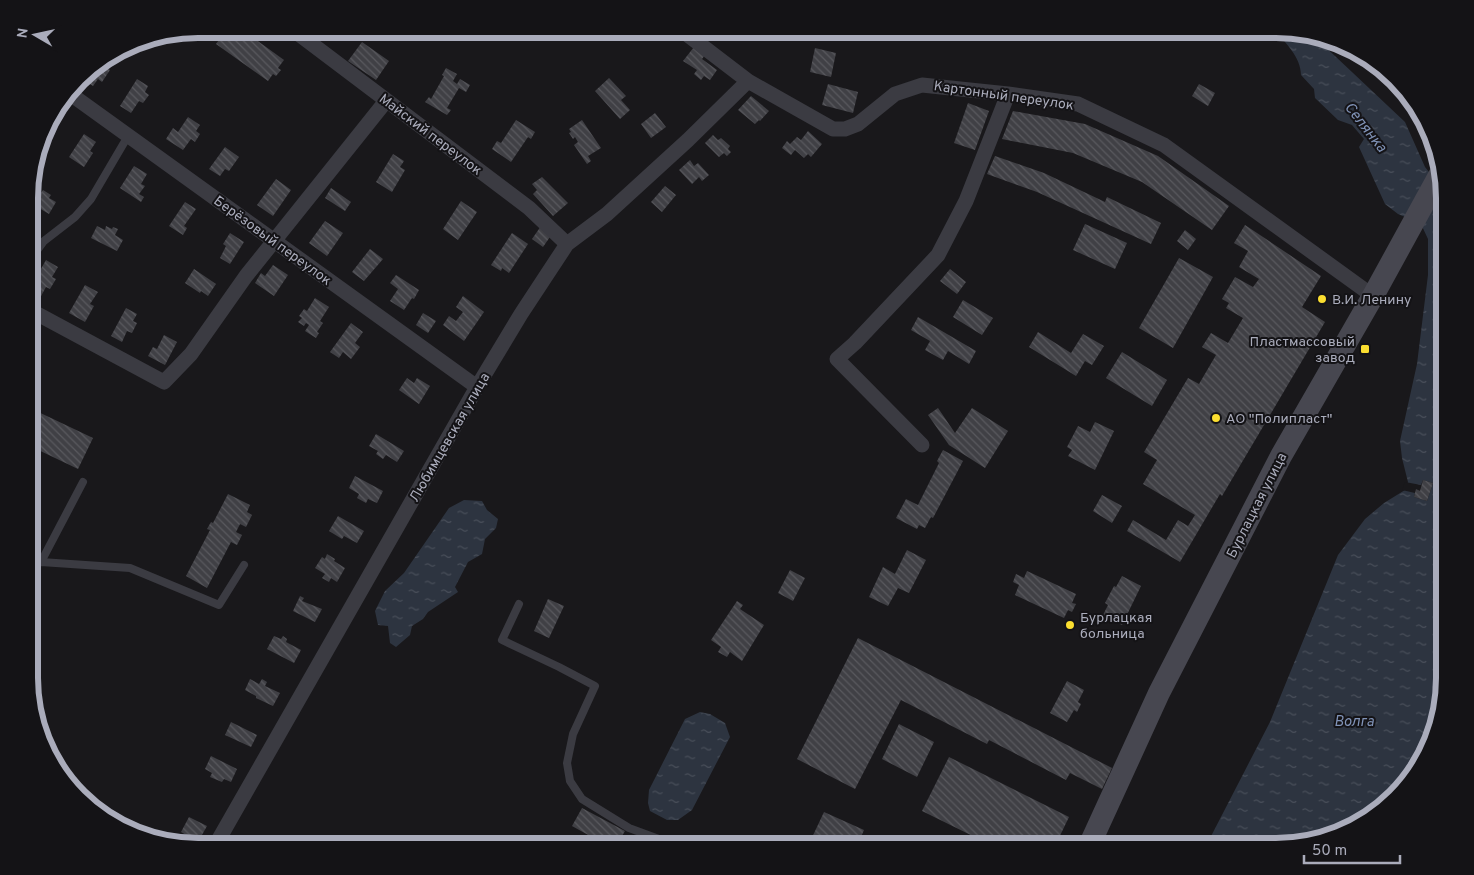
<svg xmlns="http://www.w3.org/2000/svg" width="1474" height="875" viewBox="0 0 1474 875" font-family="Overpass,sans-serif">
<defs>
<pattern id="water-ripples" width="26" height="14" patternUnits="userSpaceOnUse" patternTransform="scale(1.25)"><rect width="26" height="14" fill="#2d3440"/><path d="M2 4q2-2 4 0t4 0M15 11q2-2 4 0t4 0" fill="none" stroke="#494f5a"/></pattern>
<pattern id="building-back-hatch" width="6" height="6" patternUnits="userSpaceOnUse" patternTransform="scale(1.25)"><rect width="6" height="6" fill="#404045"/><path d="M-1 5l2 2M0 0l6 6M5-1l2 2" fill="none" stroke="#59595e"/></pattern>
</defs>
<rect width="100%" height="100%" fill="#19181b"/>
<!-- water -->
<path fill="url(#water-ripples)" d="M1273,29L1318,40L1405,122L1425,167L1433,177L1445,186V688L1422,762L1361,823L1287,846H1206L1270,722L1338,555L1365,519L1384,503L1405,490L1408,482L1402,458L1400,441L1417,364L1428,275V239L1421,224L1398,214L1385,204L1359,147L1364,139L1352,125L1338,120L1315,98L1314,89L1301,75C1301,57 1285,42 1273,29Z
M464,500L482,501L487,510L498,519L496,528L485,539L482,554L468,562L455,587L458,592L428,612L423,619L412,626L410,635L396,647L390,643L388,626L378,625L375,611L385,591L404,573L449,508Z
M700,712L710,714L725,723L730,737L692,810L678,820H667L650,811L648,803L649,790L685,719Z"/>
<!-- pier -->
<path fill="#19181b" d="M1423,480L1433,483L1427,501L1414,497L1415,493L1402,490L1405,482L1421,485Z"/>
<!-- building -->
<path fill="url(#building-back-hatch)" d="M227,29H241L284,60L278,68L281,70L276,76L273,74L268,81L216,44Z
M303,29H329L320,41Z
M600,29H618L614,33L612,30L605,36Z
M362,42L389,61L376,80L348,61Z
M694,47L705,55L702,59L717,70L710,80L704,76L701,80L694,74L697,70L683,61Z
M815,48L836,53L831,77L810,72Z
M107,58L102,65L110,70L102,82L98,79L93,86L80,78L86,71Z
M446,68L457,74L453,81L457,84L460,79L470,85L466,92L459,88L447,108L451,110L447,115L425,102L429,97L431,99L444,76L442,75Z
M609,78L626,96L621,100L630,110L620,119L595,91Z
M137,79L148,86L145,92L149,95L143,103L139,101L131,113L120,106Z
M828,84L858,92L853,113L822,105Z
M1199,84L1215,93L1208,106L1192,96Z
M751,96L769,111L760,121L759,120L755,124L738,110Z
M968,103L989,111L975,150L954,143Z
M1013,111L1085,124L1158,156L1229,206L1212,230L1142,182L1073,153L1002,139Z
M655,113L666,127L651,138L641,124Z
M188,117L200,125L196,131L200,134L195,142L191,139L183,150L166,139L173,128L178,132Z
M516,120L535,132L531,139L528,137L511,162L492,149L497,141L501,143Z
M582,120L601,148L588,156L591,161L587,164L574,145L578,142L575,137L573,139L569,133L571,132L569,129Z
M808,131L822,144L811,157L808,154L804,158L795,150L791,155L782,148L787,141L790,144L797,137L801,140Z
M84,134L96,142L90,151L93,153L84,167L69,157Z
M713,135L718,140L721,138L730,146L728,149L731,152L727,156L724,153L719,157L705,143Z
M225,147L239,157L229,171L225,169L220,176L209,169Z
M393,154L404,161L400,167L405,170L392,192L376,182Z
M995,156L1044,173L1105,202L1107,197L1161,223L1151,244L1037,192L987,174Z
M690,160L694,166L698,163L709,175L702,181L699,177L692,184L679,170Z
M134,166L147,174L141,184L145,186L139,194L144,197L141,202L120,188Z
M542,177L568,203L553,216L533,194L537,190L532,184Z
M276,179L291,190L273,216L257,205Z
M665,186L676,195L662,212L651,202Z
M331,188L351,202L345,211L325,198Z
M35,190L41,193L43,190L51,195L49,198L56,202L49,214L34,205L35,203L30,200Z
M461,201L477,212L458,240L443,229Z
M185,202L196,209L184,226L187,228L183,235L169,226Z
M325,221L343,233L327,256L309,243Z
M1085,224L1127,243L1115,269L1073,250Z
M1245,225L1321,276L1302,307L1325,322L1222,496L1220,494L1180,562L1127,531L1133,520L1166,540L1178,520L1188,526L1195,515L1143,484L1157,460L1144,452L1188,378L1199,384L1216,355L1202,347L1211,333L1228,343L1243,318L1226,308L1229,303L1222,299L1235,277L1253,287L1259,279L1239,267L1248,251L1234,243Z
M97,226L105,230L106,226L112,229L113,227L118,229L115,235L123,240L117,251L91,238Z
M541,226L552,234L543,247L532,239Z
M1185,230L1196,239L1188,250L1177,241Z
M230,233L244,242L230,264L220,258L226,246L223,244Z
M512,233L528,244L509,273L502,268L501,271L491,265Z
M370,249L383,259L364,281L352,272Z
M1179,258L1213,277L1173,348L1139,328Z
M46,260L58,267L52,277L56,279L50,289L46,287L40,298L30,293V288Z
M273,265L288,275L274,296L255,283L261,273L265,276Z
M194,269L216,284L208,296L201,291L200,293L185,283Z
M950,269L966,282L957,294L940,281Z
M396,275L419,290L414,299L412,298L404,310L390,301L398,289L390,283Z
M85,285L98,292L90,304L94,306L85,322L69,313Z
M463,296L484,312L464,341L443,325L449,316L456,321L463,312L456,307Z
M315,298L329,307L320,321L323,323L317,332L319,333L316,338L305,331L309,325L306,323L304,326L298,322L302,318L299,316L304,309L307,311Z
M963,300L993,318L982,335L953,317Z
M126,308L137,314L133,321L137,323L132,333L127,331L122,342L111,336Z
M423,313L436,321L428,333L416,325Z
M918,317L976,351L969,364L948,351L943,360L925,350L930,341L911,330Z
M351,323L363,332L355,343L360,347L351,359L343,352L339,358L330,352Z
M1038,332L1071,353L1083,334L1104,346L1092,365L1085,361L1076,376L1029,347Z
M164,335L177,342L165,365L148,356L153,347L157,349Z
M1122,352L1167,380L1152,406L1106,378Z
M407,378L414,383L417,378L430,386L419,404L399,390Z
M30,408L93,438L78,469L30,446Z
M938,408L955,433L972,408L1008,431L985,468L949,445L928,415Z
M1095,422L1114,431L1095,470L1068,456L1072,450L1067,447L1078,426L1090,432Z
M376,434L404,451L397,462L386,455L383,459L376,454L378,451L369,446Z
M943,450L963,461L933,518L931,517L925,528L919,525L917,529L896,518L906,499L918,505L939,463L937,461Z
M355,476L383,491L377,503L368,499L366,503L357,498L359,494L349,488Z
M1423,480L1433,483L1427,501L1414,497L1416,489L1420,491Z
M228,494L250,505L247,512L252,515L246,527L240,524L236,532L242,535L237,545L231,542L207,588L186,576L210,530L207,529L211,522L213,523Z
M1102,495L1122,506L1112,523L1093,511Z
M338,516L364,531L357,543L344,536L342,539L329,531Z
M907,550L926,560L909,593L898,588L888,606L869,597L883,567L895,574Z
M327,554L335,559L334,561L345,568L337,582L331,578L329,582L322,578L325,574L315,568L322,557L325,559Z
M790,570L805,578L793,601L778,593Z
M1027,571L1076,594L1072,603L1076,604L1072,612L1068,610L1064,618L1015,595L1019,585L1013,582L1016,574L1024,578Z
M1122,576L1141,586L1122,625L1103,615L1108,605L1105,603L1114,586L1116,587Z
M300,596L304,598L302,601L322,609L315,622L293,611Z
M548,599L564,606L549,638L534,631Z
M737,601L743,605L740,609L764,625L742,661L730,652L727,657L718,652L721,647L711,640Z
M274,636L281,639L283,636L287,639L286,642L301,650L294,663L267,649Z
M858,638L1112,768L1102,789L1070,773L1066,780L989,740L987,744L901,700L855,789L797,759Z
M30,673L37,677L30,690Z
M250,679L259,684L262,679L267,682L265,686L280,693L273,706L256,698V696L245,690Z
M1067,681L1084,690L1078,702L1081,704L1077,712L1074,710L1067,722L1050,713Z
M231,722L257,735L251,747L225,735Z
M899,724L934,742L917,777L882,759Z
M211,756L237,769L231,782L224,779L222,782L210,777L212,773L205,769Z
M949,757L1069,817L1055,846H993L922,811Z
M582,808L625,831L616,846H608L572,826Z
M824,812L864,830L857,846H808Z
M189,817L207,826L198,842L181,832Z"/>
<g fill="none" stroke-linecap="round" stroke-linejoin="round">
<!-- service -->
<path stroke="#3b3b42" stroke-width="8" d="M30,260L44,241L75,217L91,199L128,136
M30,557L41,562L130,568L219,605L244,565
M41,562L83,482
M519,604L502,640L559,667L595,686L573,734L567,763L570,781L582,799L629,828L667,842L673,846"/>
<!-- minor -->
<path stroke="#3b3b42" stroke-width="15" d="M292,29L529,208L567,244
M680,29L748,81L833,129H845L858,124L895,94L922,85L1008,94L1078,104L1164,145L1373,296
M69,93L477,387
M30,310L164,382L191,354L246,276L386,101
M922,445L837,359L855,343L938,255L966,201L1008,94
M110,821L118,825
M215,846L477,387L521,314L567,244L607,214L688,140L748,81"/>
<!-- secondary -->
<path stroke="#474750" stroke-width="22" d="M1089,846L1159,693L1281,456L1373,296L1441,172"/>
</g>
<!-- markers -->
<g fill="#fbde30" stroke="#141316" stroke-width="2">
<circle cx="1322" cy="299" r="5"/>
<rect x="1360" y="344" width="10" height="10" rx="2.5"/>
<circle cx="1216" cy="418" r="5"/>
<circle cx="1070" cy="625" r="5"/>
</g>
<g text-anchor="middle" stroke-width="4" stroke-linejoin="round" paint-order="stroke">
<!-- street labels -->
<g font-size="14" fill="#aaacbb" stroke="#141316">
<text transform="translate(1004 95) rotate(8)" y="5">Картонный переулок</text>
<text transform="translate(431 134) rotate(37)" y="5">Майский переулок</text>
<text transform="translate(273 240) rotate(36)" y="5">Берёзовый переулок</text>
<text transform="translate(449 437) rotate(-60)" y="5">Любимцевская улица</text>
<text transform="translate(1256 505) rotate(-63)" y="5">Бурлацкая улица</text>
</g>
<!-- poi labels -->
<g font-size="14" fill="#aaacbb" stroke="#141316" text-anchor="start">
<text x="1332" y="304">В.И. Ленину</text>
<text x="1355" y="346" text-anchor="end">Пластмассовый<tspan x="1355" dy="16">завод</tspan></text>
<text x="1226" y="423">АО "Полипласт"</text>
<text x="1080" y="622">Бурлацкая<tspan x="1080" dy="16">больница</tspan></text>
</g>
<!-- water labels -->
<g font-size="15" font-style="italic" fill="#8093b7" stroke="#141316">
<text transform="translate(1366 127) rotate(52)" y="5">Селянка</text>
<text x="1354" y="726">Волга</text>
</g>
</g>
<!-- crop -->
<path d="M0 0H1474V875H0ZM198 38H1276A160 160 0 0 1 1436 198V678A160 160 0 0 1 1276 838H198A160 160 0 0 1 38 678V198A160 160 0 0 1 198 38Z" fill="#141316" fill-rule="evenodd"/>
<path fill="none" stroke="#aaacbb" stroke-width="6" d="M198 38H1276A160 160 0 0 1 1436 198V678A160 160 0 0 1 1276 838H198A160 160 0 0 1 38 678V198A160 160 0 0 1 198 38Z"/>
<!-- north arrow -->
<g transform="translate(35 35) rotate(279)" stroke="#141316" stroke-width="4" paint-order="stroke">
<path d="M0-4L9 19L0 12L-9 19Z" fill="#aaacbb"/>
<text y="-8" font-size="14" font-weight="bold" text-anchor="middle" fill="#aaacbb">N</text>
</g>
<!-- scale -->
<path d="M1304 855v8h96v-8" fill="none" stroke="#aaacbb" stroke-width="2.5"/>
<text x="1312" y="855" font-size="15" fill="#aaacbb" stroke="#141316" stroke-width="4" paint-order="stroke">50 m</text>
</svg>
